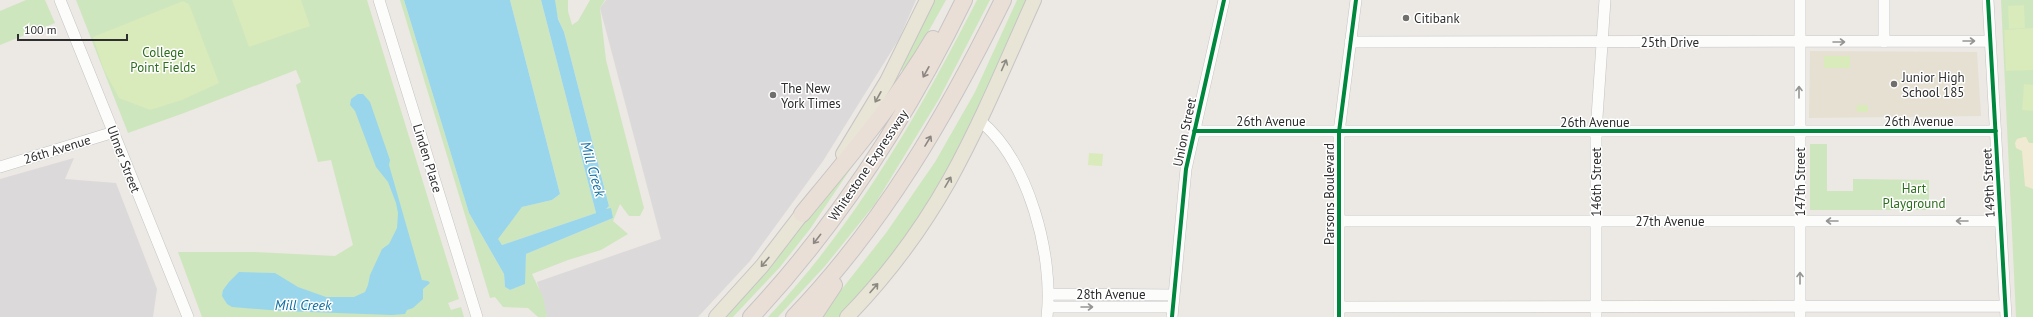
<svg xmlns="http://www.w3.org/2000/svg" width="2033" height="317" viewBox="0 0 2033 317" font-family="'PT Sans',sans-serif">
<rect width="100%" height="100%" fill="#ece8e4"/>
<!-- industrial -->
<path fill="#dcd9db" d="M606,0H916L899,39L823,161L750,261L698,317H547L537,282L661,239L600,8Z
M74,158L65,179L116,183L157,289L153,317H0V179Z"/>
<!-- education -->
<path fill="#e6e0d3" d="M1810,51L1977,52L1981,116L1809,118Z"/>
<!-- green -->
<path fill="#cee6be" d="M26,0H45L55,23L0,45V11Z
M76,0H367L459,299L448,303L451,310L461,307L464,317H202L178,252H255L335,256L353,245L331,160L318,162L296,85L301,82L296,70L184,113L128,133Z
M400,0H404L469,213L504,274L505,287L510,290L524,284L526,254L613,218L605,210L609,206L564,32C559,21 555,12 555,0H568V11L572,25L578,21L590,0H605L600,8L606,60L644,208L640,216H629L620,204L613,221L628,234L601,250L568,260L532,274L543,297L547,317H538L528,308L503,307L495,297L490,298Z
M510,0H541L596,213L502,245L497,239L522,207L552,200L560,194Z
M934,0H946L912,61L904,71L900,70Z
M977,0H990L939,99L875,204L825,266L778,317H768C856,224 919,113 977,0Z
M1017,0H1027C1001,59 976,120 945,177C917,228 879,276 839,317H823L834,299L886,233L935,162L975,92Z
M2001,0H2033V317H2016Z
M1810,144H1827V191H1853V179L1929,180V210H1810Z
M862,152L810,229L780,267L733,317H725L768,270L857,153Z"/>
<!-- sand -->
<path fill="#f0ead3" d="M2024,137H2026L2029,143H2033V189L2025,186L2022,151L2016,148L2015,143L2017,139Z"/>
<!-- pitch -->
<path fill="#d9eabb" d="M232,0H301L310,26L249,47Z
M183,1L189,4L219,83L182,100L150,110L119,98L104,70L93,37Z
M2024,5L2025,28L2009,29L2008,6Z
M2033,28V70L2006,71L2004,30Z
M1824,56H1850V68H1824Z
M2024,84L2033,85V111L2022,110Z
M1857,105H1868V112H1857Z
M1089,153L1103,154L1102,166L1088,165Z"/>
<!-- water -->
<path fill="#99d6ec" d="M404,0H510L560,194L552,200L522,207L498,239L502,245L596,213L541,0H555L558,19L564,32L609,206L606,209L611,208L613,218L526,254L525,284L510,290L505,287L504,274L469,213Z
M358,94H363L370,102L390,160L389,165L422,280L428,281L430,283L423,289V299L413,308L407,310L405,314L392,315L282,311L232,307L227,304L222,296L223,290L229,282L239,272L275,273L298,287L326,297H354L365,292L368,285L370,275L382,249L389,244L397,228L398,213L396,203L388,182L376,167L355,111L350,105L351,99Z"/>
<g fill="none" stroke-linecap="round" stroke-linejoin="round">
<defs>
<path id="minor" d="M60,0L188,317
M379,0L477,317
M1800,0V317
M1988,0L2006,317
M1350,42L1990,41
M1884,42V0
M979,120C1029,160 1054,256 1047,317
M1194,131H1996
M0,167L114,132
M1338,221H2001
M1048,294L1174,295
M1048,307H1173
M1339,307L2005,306
M1172,317L1186,169L1224,0
M1339,317V132L1356,0
M1596,317V132L1605,0"/>
<path id="major" d="M843,154L887,81L927,0
M716,317L762,266L808,206
M847,317C888,275 922,229 950,179C982,121 1007,60 1034,0"/>
<path id="highway" d="M802,214C848,158 896,102 933,39
M751,317C839,223 908,115 964,0
M794,317C884,223 946,116 1003,0
M813,317L834,285"/>
</defs>
<!-- minor casing -->
<use href="#minor" stroke="#c5c4c5" stroke-width="12"/>
<!-- major casing -->
<use href="#major" stroke="#c6c5c4" stroke-width="16"/>
<!-- highway casing -->
<use href="#highway" stroke="#c6c5c4" stroke-width="18"/>
<!-- minor -->
<use href="#minor" stroke="#fcfcfb" stroke-width="11"/>
<!-- major -->
<use href="#major" stroke="#e8e4d6" stroke-width="14"/>
<!-- highway -->
<use href="#highway" stroke="#eadfd6" stroke-width="16"/>
<defs>
<path id="cycleway" d="M1988,0L2006,317
M1194,131H1996
M1172,317L1186,169L1224,0
M1339,317V132L1356,0"/>
</defs>
<!-- cycleway casing -->
<use href="#cycleway" stroke="#fff" stroke-width="6"/>
<!-- cycleway -->
<use href="#cycleway" stroke="#00873e" stroke-width="4"/>
</g>
<!-- one-way arrows -->
<defs><path id="oneway-shaft" d="M-6 0H5M1.5-3L5.5 0L1.5 3" fill="none" stroke-width="1.6" stroke-linecap="round" stroke-linejoin="round"/></defs>
<g stroke="#959594">
<use href="#oneway-shaft" transform="translate(1969 41)"/>
<use href="#oneway-shaft" transform="translate(1839 42)"/>
<use href="#oneway-shaft" transform="translate(1799 92) rotate(-90)"/>
<use href="#oneway-shaft" transform="translate(1832 221) rotate(180)"/>
<use href="#oneway-shaft" transform="translate(1962 221) rotate(180)"/>
<use href="#oneway-shaft" transform="translate(1800 278) rotate(-90)"/>
<use href="#oneway-shaft" transform="translate(1087 307)"/>
</g>
<g stroke="#8b8982">
<use href="#oneway-shaft" transform="translate(1004 65) rotate(-66)"/>
<use href="#oneway-shaft" transform="translate(878 97) rotate(119)"/>
<use href="#oneway-shaft" transform="translate(948 182) rotate(-60)"/>
<use href="#oneway-shaft" transform="translate(765 262) rotate(130)"/>
<use href="#oneway-shaft" transform="translate(874 288) rotate(-49)"/>
</g>
<g stroke="#8c8682">
<use href="#oneway-shaft" transform="translate(926 72) rotate(119)"/>
<use href="#oneway-shaft" transform="translate(928 141) rotate(-59)"/>
<use href="#oneway-shaft" transform="translate(817 239) rotate(128)"/>
</g>
<!-- markers -->
<g fill="#706f6e" stroke="#fff" stroke-width="1.5">
<circle cx="1406" cy="18" r="4"/>
<circle cx="1894" cy="84" r="4"/>
<circle cx="773" cy="95" r="4"/>
</g>
<g text-anchor="middle" stroke-width="3" stroke-linejoin="round" paint-order="stroke">
<!-- poi labels -->
<g font-size="13" fill="#2e2e2e" stroke="#fff" text-anchor="start">
<text x="1414" y="23">Citibank</text>
<text x="1902" y="82">Junior High<tspan x="1902" dy="15">School 185</tspan></text>
<text x="781" y="93">The New<tspan x="781" dy="15">York Times</tspan></text>
</g>
<!-- street labels -->
<g font-size="13" fill="#2e2e2e" stroke="#fff">
<text x="1670" y="47">25th Drive</text>
<text x="1271" y="126">26th Avenue</text>
<text x="1919" y="126">26th Avenue</text>
<text x="1595" y="127">26th Avenue</text>
<text transform="translate(1184 132) rotate(-78)" y="5">Union Street</text>
<text transform="translate(57 149) rotate(-17)" y="5">26th Avenue</text>
<text transform="translate(428 158) rotate(73)" y="5">Linden Place</text>
<text transform="translate(124 159) rotate(69)" y="5">Ulmer Street</text>
<text transform="translate(868 165) rotate(-56)" y="5">Whitestone Expressway</text>
<text transform="translate(1596 182) rotate(-90)" y="5">146th Street</text>
<text transform="translate(1800 182) rotate(-90)" y="5">147th Street</text>
<text transform="translate(1988 183) rotate(-93)" y="5">149th Street</text>
<text transform="translate(1329 194) rotate(-90)" y="5">Parsons Boulevard</text>
<text x="1670" y="226">27th Avenue</text>
<text x="1111" y="299">28th Avenue</text>
</g>
<!-- park labels -->
<g font-size="13" fill="#2c6e1b" stroke="#fff">
<text x="163" y="57">College<tspan x="163" dy="15">Point Fields</tspan></text>
<text x="1914" y="193">Hart<tspan x="1914" dy="15">Playground</tspan></text>
</g>
<!-- water labels -->
<g font-size="14" font-style="italic" fill="#0d6fa3" stroke="#fff">
<text transform="translate(593 169) rotate(74)" y="5">Mill Creek</text>
<text x="303" y="310">Mill Creek</text>
</g>
</g>
<!-- scale -->
<path d="M18 34v6h109v-6" fill="none" stroke="#2e2e2e" stroke-width="2"/>
<text x="24" y="34" font-size="12" fill="#2e2e2e" stroke="#ffffff" stroke-width="3" paint-order="stroke">100 m</text>
</svg>
